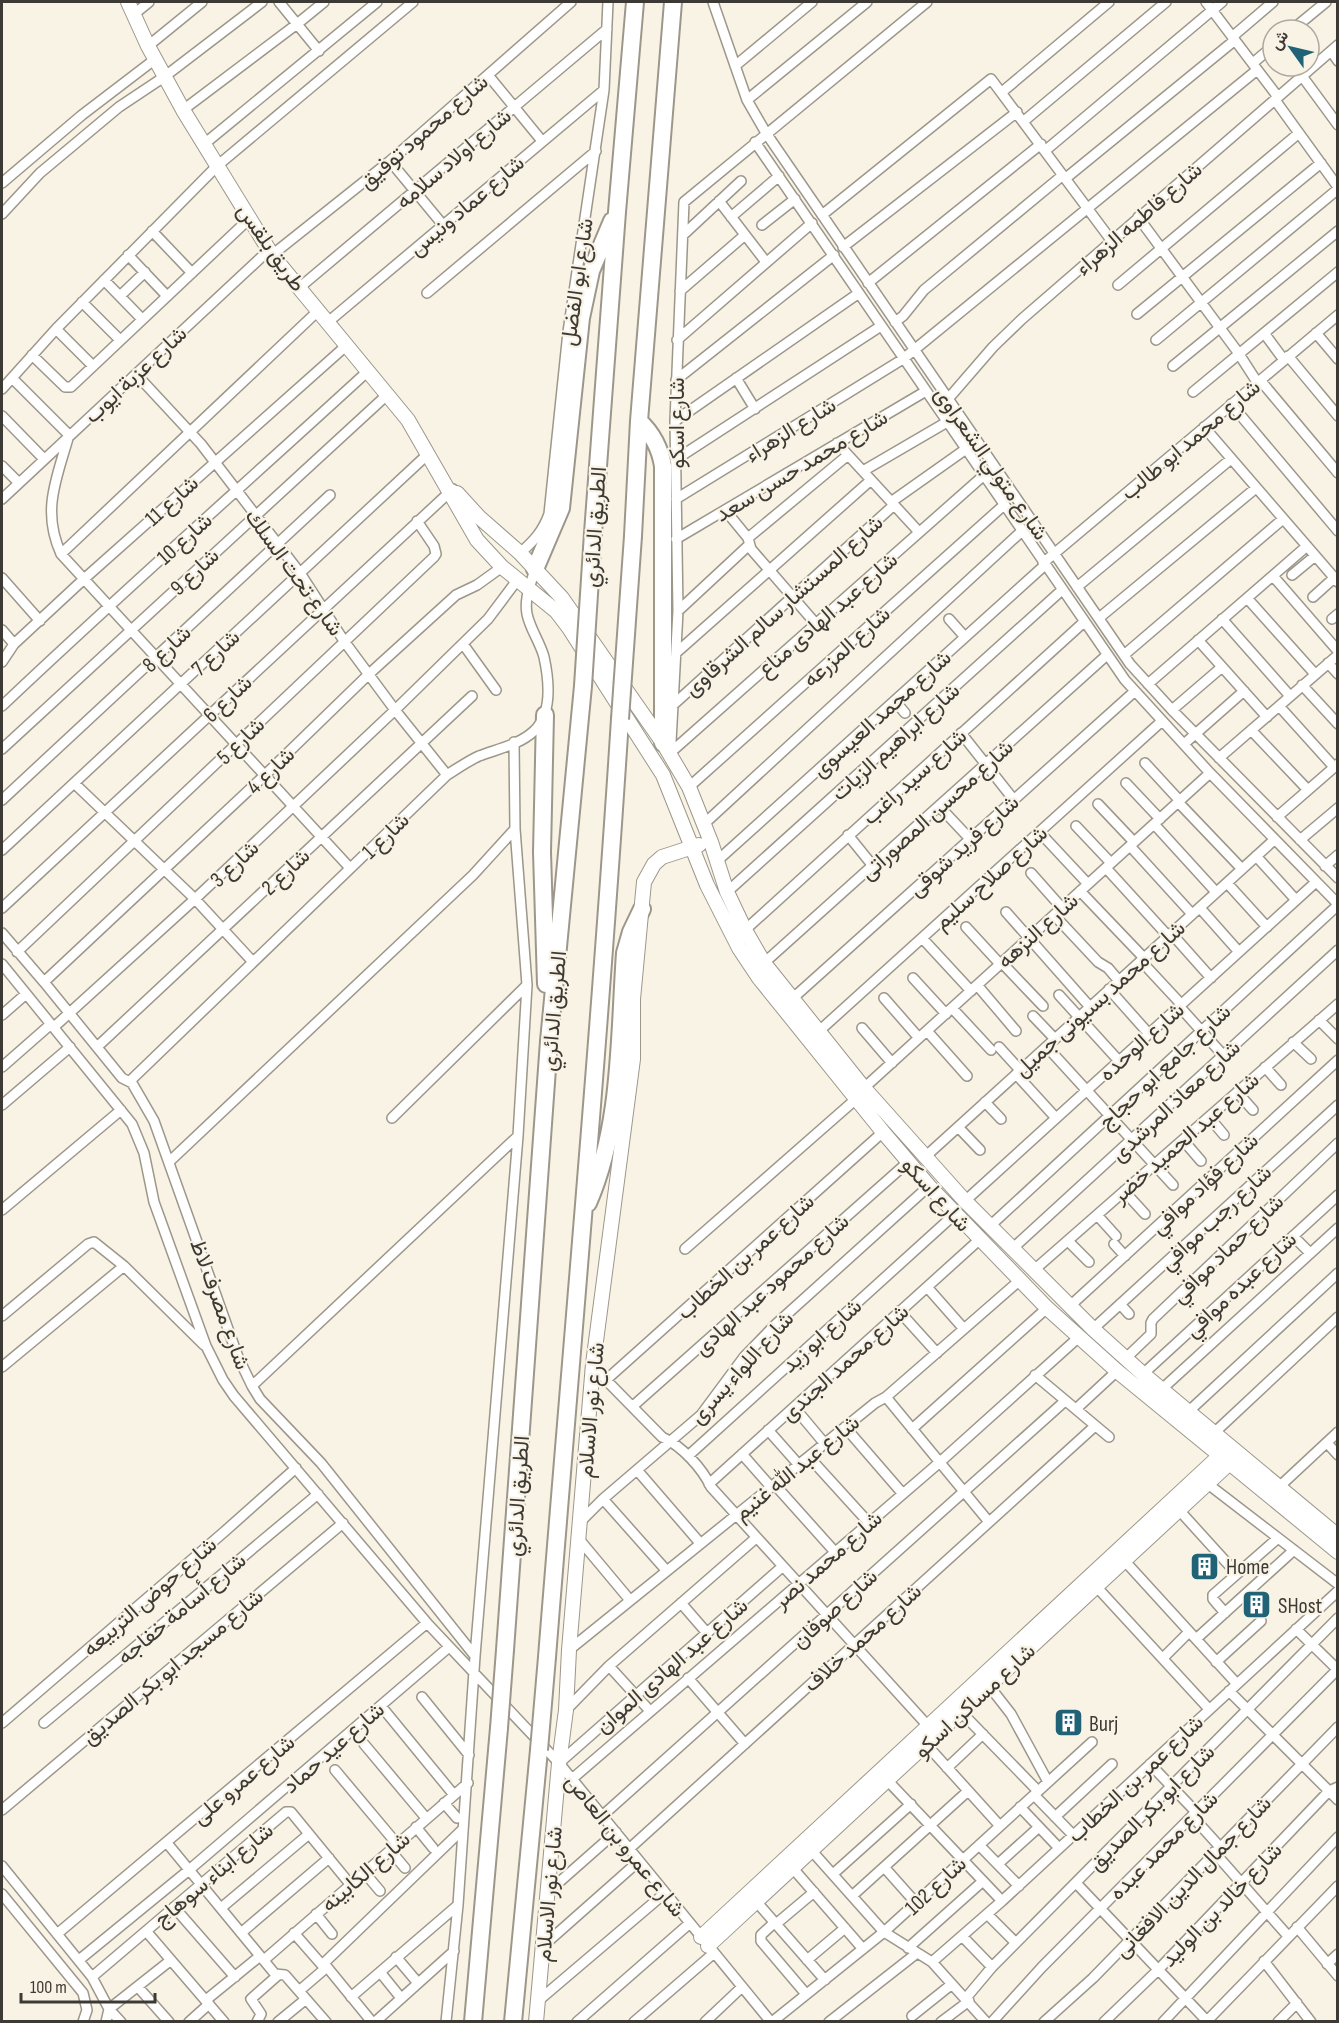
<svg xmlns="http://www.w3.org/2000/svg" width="1339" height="2023" viewBox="0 0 1339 2023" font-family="'Sofia Sans Condensed',Vazirmatn,sans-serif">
<rect width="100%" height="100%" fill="#f9f3e5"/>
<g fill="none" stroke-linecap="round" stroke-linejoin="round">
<defs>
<path id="street" d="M279,2L319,51
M713,2L747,100L766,133L1130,664L1172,710L1338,878
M1206,2L1278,97
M133,15L149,2
M1292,30L1326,2
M1232,37L1273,2
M148,46L202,2
M1331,51L1338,61
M1253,63L1273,46
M735,66L812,2
M488,75L542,141
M1302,76L1338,125
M1002,92L1109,2
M747,100L867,2
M1275,100L1338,187
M183,110L297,24L324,2
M1024,121L1166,2
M755,142L1125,680L1210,773L1338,904
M203,145L377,2
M1046,150L1222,2
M390,161L443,225
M1066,178L1235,40
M2,183L82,115L154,60
M719,201L766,262
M2,214L40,173L119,107L164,77L262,2
M822,215L991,79L1111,240
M731,217L779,176
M1138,217L1237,351L1257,382
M762,225L795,199
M152,231L192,273
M683,235L741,181
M843,247L1017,112
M128,255L167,296
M272,255L390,161L571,2
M104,280L142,319
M868,283L1041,144
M1118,285L1299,133
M299,288L607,29
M680,291L745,235
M427,293L596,151
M120,296L145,272
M82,302L120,340
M1137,314L1321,163
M328,322L604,90
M895,322L903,316L924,290L1063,175
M56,329L93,366
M1264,333L1284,360
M1316,333L1338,359
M677,340L812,223
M1156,340L1338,189
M32,355L65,387H71L249,219
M1288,356L1338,416
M1173,366L1338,231
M136,374L201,444L300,573L344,641L395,710L447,775
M12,378L69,435C57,478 41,510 61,554L350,868
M736,378L755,409
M676,380L834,255
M1260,380L1338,473
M2,389L56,329L217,166L413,2
M1193,392L1338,272
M948,399L993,347L1022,319L1338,45
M1231,404L1338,531
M2,416L44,459
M675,421L859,293
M1204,427L1338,582
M837,443L919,532
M675,460L881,326
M2,466L19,483
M863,471L947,422
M2,499L269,250
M676,499L903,359L1257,70
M891,502L966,449
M725,510L748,538L751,549L816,624
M748,538L848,455
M676,539L926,391
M520,553C534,541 543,531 549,514L568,332L604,90L608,2
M61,554L319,310
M1043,563L1338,315
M1292,575L1315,556
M1273,576L1338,651
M2,578L40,621
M1077,587L1231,459
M1313,597L1334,578
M1247,598L1315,674
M678,611L749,545
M1099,618L1256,488
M949,619L965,637
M1222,619L1290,696
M1332,619L1338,614
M2,630L14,644
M1198,640L1267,717
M463,644L496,690
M676,653L871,480
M1124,655L1283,519
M2,662L14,644L84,579L347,345
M1328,663L1338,674
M1148,684L1307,546
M1302,685L1338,724
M895,701L905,713
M673,705L894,505
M2,706C122,592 246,483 368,371
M1279,706L1334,767
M1172,710L1222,667
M1251,730L1308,790
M961,733L1014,800
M671,742L678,611L675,421L684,202L927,2
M1184,744L1244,691
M2,749L388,394
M670,753L983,476
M1219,758L1338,655
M1145,763L1180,801
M74,783L195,899L253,962
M1126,783L1160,819
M689,787L1004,505
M2,800L330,495
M1178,802L1242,869
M1098,804L1134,842
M939,806L970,839
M1277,817L1338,764
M704,824L1022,531
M1154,824L1216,892
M1076,826L1111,863
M848,835L873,866
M1045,838L1088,884
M1300,840L1338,808
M1130,846L1192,914
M2,850L428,454
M1256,856L1296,900
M717,861L1045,565
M1325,866L1338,855
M1106,868L1168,936
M1031,873L1062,908
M1227,883L1267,927
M1080,891L1144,958
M727,892L1062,590
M2,908L453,489
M1200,908L1239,952
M1006,912L1090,1007
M1054,915L1098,962L1108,968L1119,981
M966,927L1000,964
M745,930L1084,622
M2,933L44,982L122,1078L132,1083L154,1121L238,1357L252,1386L260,1399L321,1463L475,1656
M1171,933L1211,978
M922,938L971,991
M17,952L434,557L436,554L434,546L417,521
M1141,961L1181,1004
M764,963L1107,655
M1002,963L1043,1006
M2,964L132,1124L144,1153L154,1202L206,1346L223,1380L234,1396L427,1623L559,1763L771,2022
M913,978L946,1014
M44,982L265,775L369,674L456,595L477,585L502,567
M977,985L1016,1031
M1109,989L1149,1034
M1059,995L1119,1061
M884,998L919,1038
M792,999L1135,691
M1179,1006L1223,1055
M952,1008L991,1050
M2,1015L26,994
M1033,1016L1055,1039
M1319,1020L1338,1039
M54,1027L195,899L395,710L488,619L518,579
M862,1028L892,1063
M927,1031L967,1076
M818,1032L1162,721
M1293,1042L1311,1059
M97,1047L472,696
M999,1047L1020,1070
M1047,1047L1173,1185
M2,1067L51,1024
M1265,1067L1281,1085
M1016,1074L1056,1118
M130,1081L447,775C458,768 468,761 479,756C497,749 519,745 534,731C553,713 549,680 544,657C540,642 530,629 527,614C524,598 531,584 535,569
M864,1088L1210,773
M1237,1092L1253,1110
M985,1102L1001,1119
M2,1105L70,1047
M1209,1117L1224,1135
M392,1118L527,985
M958,1127L980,1150
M1183,1140L1201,1161
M925,1157L1274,840
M169,1162L473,875L515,829
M1124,1191L1145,1214
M965,1201L1316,882
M2,1210L121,1110
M1097,1215L1116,1236
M990,1226L1338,905
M1293,1236L1310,1253
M1068,1241L1089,1262
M1114,1244L1125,1256
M685,1249L856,1099
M1012,1249L1338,950
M1033,1271L1338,1004
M927,1287L964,1329
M1120,1304L1129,1314
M1070,1306L1338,1060
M899,1311L937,1353
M2,1316L88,1244L94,1242L124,1266L204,1345
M1093,1329L1338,1105
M1126,1358L1151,1334V1323L1153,1319L1338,1143
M593,1364L606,1380L662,1437C682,1446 702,1468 711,1487L928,1726
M2,1367L124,1266
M1143,1374L1338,1195
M1035,1375L1109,1437
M606,1380L883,1132
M252,1386L518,1136
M1162,1389L1338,1228
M886,1397L989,1522
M633,1406L908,1162
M794,1407L825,1444
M1076,1409L1117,1371
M1189,1411L1338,1273
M845,1427L903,1494
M912,1429L1047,1308
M768,1430L799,1465
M1214,1433L1338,1317
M1327,1443L1338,1455
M742,1454L771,1487
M688,1456L955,1214
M809,1457L869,1523
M637,1470L700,1543
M1204,1481L1338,1584
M709,1484L979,1240
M775,1485L835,1552
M1279,1487L1338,1432
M603,1499L666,1570
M1179,1510L1237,1574
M580,1522L603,1499L701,1415L744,1357L775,1325L929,1186
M578,1538L629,1599
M1122,1558L1237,1684
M1093,1583L1209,1709
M681,1603L707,1633
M1225,1613L1213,1599V1595L1278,1538
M1196,1639L1294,1550
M569,1650L875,1403L886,1397L1019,1281
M1163,1658L1189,1632
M1216,1662L1261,1621
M609,1666L650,1711
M688,1678L745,1744
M986,1682L1011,1714L1048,1782
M1229,1691L1338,1800
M422,1697L469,1755
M381,1706L454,1795
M566,1710L609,1666L756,1538
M961,1712L1038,1791
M2,1723L224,1532L296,1468
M44,1723L318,1494
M924,1742L1000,1826
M364,1744L426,1818
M559,1763L782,1567
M1150,1764L1196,1812
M947,1768L983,1734
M335,1770L397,1844
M572,1779L940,1462L1079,1337
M887,1780L1002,1901
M1034,1795L1073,1835
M444,1803L457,1818
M1020,1807L1059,1848
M2,1810L343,1523
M602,1816L1065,1401
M1192,1816L1220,1847
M1055,1817L1112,1764
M416,1827L433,1848
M167,1843L275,1974L285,1975L326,2022
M979,1845L1019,1886
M629,1849L1095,1426
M390,1850L405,1868
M811,1850L884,1932L932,1962L986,2022
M1214,1852L1288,1936
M998,1864L1039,1827
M790,1865L863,1949
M2,1866L92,1977L109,2009L106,2022
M884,1867L916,1903
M364,1872L380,1891
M833,1874L911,1804
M1076,1883L1207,2021
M548,1892L616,1832
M2,1894L83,1993L87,2010L83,2022
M852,1896L968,1791
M754,1899L825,1980
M174,1907L235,1977
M221,1908L309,1834
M316,1914L332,1934
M987,1914L1016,1943
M775,1922L761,1935V1941L806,1994
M776,1924L814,1892
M1297,1927L1338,1976
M146,1931L224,2022
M241,1933L329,1858
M294,1933L322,1965L327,1967L372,2022
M57,1934L427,1623
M962,1936L992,1967
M543,1946L639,1861
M908,1948L983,1881
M396,1957L418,1983
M79,1960L189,1870L449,1647
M264,1960L468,1783
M807,1960L845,1928
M1264,1961L1311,2022
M932,1962L1002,1901L1338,1591
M1327,1964L1338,1954
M322,1965L463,1829
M380,1972L401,1998
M92,1977L286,1812H291L350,1884
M138,1987L169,2022
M299,1991L327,1967
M351,1997L458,1905
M966,1998L992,1967L1338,1618
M206,2000L260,1956
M538,2001L665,1893
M912,2016L952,1984
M121,2022L109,2009L171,1960
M189,2022L209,2004
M257,2022L261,2014L251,1999L277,1976
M278,2022L306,1999
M375,2022L454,1951
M446,2022L458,1905L475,1656L518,1136L527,985L515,829L514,742
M577,2022L690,1923
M634,2022L714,1953
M705,2022L742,1987
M772,2022L884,1932L1092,1742
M829,2022L917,1953
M941,2022L969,2001
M992,2022L1042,1967L1192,1816L1196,1812L1337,1670H1338L1296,1629
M1044,2022L1093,1978L1338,1727
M1104,2022L1158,1970L1329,1791L1338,1787
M1163,2022L1338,1837
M1206,2022L1338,1886
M1278,2022L1297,2003"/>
<path id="secondary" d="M128,2L148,46L183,110L272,255L408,420L477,540L502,567L556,611L569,628L663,775L707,885L739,948L759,978L883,1132L929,1186L1047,1308L1117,1371L1338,1552
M457,493L479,517L520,553L562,598L663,743L689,787L711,842L727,892L745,930L764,963L864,1088L965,1201L1093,1329L1143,1374L1338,1536
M701,1937L1227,1449
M708,1946L1235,1458
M536,2022L559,1763L566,1710L569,1650L593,1364L633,1059V999L644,882L654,864L662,857L699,845"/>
<path id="highway" d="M639,421C653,434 660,448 663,466V743
M593,533L617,212L635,2
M633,536L639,421L673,2
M535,569L561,508L581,318L591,271L612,221
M545,715L542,852L546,984
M588,1203C622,1125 619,1037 625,953L631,932L642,909
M505,1650L549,1041L583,686
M547,1657C572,1344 600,1032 620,719
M473,2022L499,1728
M513,2022L539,1750"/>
</defs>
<!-- street casing -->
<use href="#street" stroke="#9c978a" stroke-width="12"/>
<!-- secondary casing -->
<use href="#secondary" stroke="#9c978a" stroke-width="16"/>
<!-- highway casing -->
<use href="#highway" stroke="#9c978a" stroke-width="20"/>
<!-- street -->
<use href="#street" stroke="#fff" stroke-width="9"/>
<!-- secondary -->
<use href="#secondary" stroke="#fff" stroke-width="14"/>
<!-- highway -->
<use href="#highway" stroke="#fff" stroke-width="16"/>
<defs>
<path id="highway-bridge" d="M583,686L593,533
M620,719L633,536
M499,1728L505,1650
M539,1750L547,1657"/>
</defs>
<!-- highway-bridge casing -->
<use href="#highway-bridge" stroke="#9c978a" stroke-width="20" stroke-linecap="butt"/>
<!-- highway-bridge -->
<use href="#highway-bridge" stroke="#fff" stroke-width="16"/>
</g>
<!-- icons -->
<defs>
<symbol id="building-square" viewBox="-11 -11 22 22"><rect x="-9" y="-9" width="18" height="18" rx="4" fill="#206376" stroke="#f9f3e5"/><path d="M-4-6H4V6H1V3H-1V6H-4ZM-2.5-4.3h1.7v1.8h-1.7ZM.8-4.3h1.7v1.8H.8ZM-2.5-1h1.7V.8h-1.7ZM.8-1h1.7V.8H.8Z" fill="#fff"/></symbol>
</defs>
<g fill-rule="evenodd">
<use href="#building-square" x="1188" y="1550" width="33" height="33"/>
<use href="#building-square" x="1240" y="1588" width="33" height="33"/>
<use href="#building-square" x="1052" y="1706" width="33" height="33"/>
</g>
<g text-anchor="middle" stroke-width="4.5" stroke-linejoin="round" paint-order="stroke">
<!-- street labels -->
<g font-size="22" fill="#3d3a35" stroke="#f9f3e5">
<text transform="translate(423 131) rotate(-41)" y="8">شارع محمود توفيق</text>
<text transform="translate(453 158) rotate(-40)" y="8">شارع اولاد سلامه</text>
<text transform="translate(466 205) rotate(-40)" y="8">شارع عماد ونيس</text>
<text transform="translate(1138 218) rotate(-41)" y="8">شارع فاطمه الزهراء</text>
<text transform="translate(272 247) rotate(55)" y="8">طريق بلقس</text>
<text transform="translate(576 282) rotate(-82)" y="8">شارع ابو الفضل</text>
<text transform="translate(135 374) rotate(-43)" y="8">شارع عزبة ايوب</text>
<text transform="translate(676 423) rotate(-90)" y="8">شارع اسكو</text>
<text transform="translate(790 429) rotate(-32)" y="8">شارع الزهراء</text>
<text transform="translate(1190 439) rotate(-40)" y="8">شارع محمد ابو طالب</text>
<text transform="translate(992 463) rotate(55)" y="8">شارع متولي الشعراوى</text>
<text transform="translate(801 465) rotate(-31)" y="8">شارع محمد حسن سعد</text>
<text transform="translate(171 500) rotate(-42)" y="8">شارع 11</text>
<text transform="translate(594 527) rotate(-86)" y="8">الطريق الدائري</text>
<text transform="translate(184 538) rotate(-42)" y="8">شارع 10</text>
<text transform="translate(194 571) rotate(-43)" y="8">شارع 9</text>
<text transform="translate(295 572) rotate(54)" y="8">شارع تحت السلك</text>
<text transform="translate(783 605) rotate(-42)" y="8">شارع المستشار سالم الشرقاوى</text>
<text transform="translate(827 614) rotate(-41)" y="8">شارع عبد الهادى مناع</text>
<text transform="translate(846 646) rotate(-42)" y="8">شارع المزرعه</text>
<text transform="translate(166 648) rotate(-43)" y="8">شارع 8</text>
<text transform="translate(215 652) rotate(-43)" y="8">شارع 7</text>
<text transform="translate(227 698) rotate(-43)" y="8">شارع 6</text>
<text transform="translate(881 713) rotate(-42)" y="8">شارع محمد العيسوى</text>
<text transform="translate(240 740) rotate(-44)" y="8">شارع 5</text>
<text transform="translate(895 741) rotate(-42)" y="8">شارع ابراهيم الزيات</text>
<text transform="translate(270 770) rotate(-44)" y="8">شارع 4</text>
<text transform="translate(914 776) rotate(-42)" y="8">شارع سيد راغب</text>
<text transform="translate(936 809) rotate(-42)" y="8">شارع محسن المصوراتى</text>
<text transform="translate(385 835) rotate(-44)" y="8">شارع 1</text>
<text transform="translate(963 845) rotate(-42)" y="8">شارع فريد شوقى</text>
<text transform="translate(234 863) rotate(-43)" y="8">شارع 3</text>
<text transform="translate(285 871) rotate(-43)" y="8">شارع 2</text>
<text transform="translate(990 877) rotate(-42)" y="8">شارع صلاح سليم</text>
<text transform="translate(1037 930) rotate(-42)" y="8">شارع النزهه</text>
<text transform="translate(1099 998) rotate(-42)" y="8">شارع محمد بسيونى جميل</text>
<text transform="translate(553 1011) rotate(-85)" y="8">الطريق الدائري</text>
<text transform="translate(1141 1041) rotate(-42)" y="8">شارع الوحده</text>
<text transform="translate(1164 1066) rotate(-43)" y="8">شارع جامع ابو حجاج</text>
<text transform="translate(1175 1100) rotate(-43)" y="8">شارع معاذ المرشدى</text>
<text transform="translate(1185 1137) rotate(-41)" y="8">شارع عبد الحميد خضر</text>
<text transform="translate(1204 1183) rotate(-43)" y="8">شارع فؤاد موافي</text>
<text transform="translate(937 1194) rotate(48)" y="8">شارع اسكو</text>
<text transform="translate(1215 1217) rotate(-43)" y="8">شارع رجب موافي</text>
<text transform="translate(1227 1248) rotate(-44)" y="8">شارع حماد موافي</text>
<text transform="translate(745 1256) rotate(-42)" y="8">شارع عمر بن الخطاب</text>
<text transform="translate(771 1284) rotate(-42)" y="8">شارع محمود عبد الهادى</text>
<text transform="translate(1240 1284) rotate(-43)" y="8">شارع عبده موافي</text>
<text transform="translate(221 1304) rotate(70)" y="8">شارع مصرف لاظ</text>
<text transform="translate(821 1335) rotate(-42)" y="8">شارع ابو زيد</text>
<text transform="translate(844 1362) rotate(-42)" y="8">شارع محمد الجندى</text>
<text transform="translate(741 1367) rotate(-48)" y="8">شارع اللواء يسرى</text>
<text transform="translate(590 1410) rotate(-85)" y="8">شارع نور الاسلام</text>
<text transform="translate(796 1467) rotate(-39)" y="8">شارع عبد الله غنيم</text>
<text transform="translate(517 1496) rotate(-86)" y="8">الطريق الدائري</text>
<text transform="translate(827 1559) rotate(-41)" y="8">شارع محمد نصر</text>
<text transform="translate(149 1596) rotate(-41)" y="8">شارع حوض التربيعه</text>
<text transform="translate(181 1608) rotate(-40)" y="8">شارع أسامة خفاجه</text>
<text transform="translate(834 1608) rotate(-42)" y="8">شارع صوفان</text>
<text transform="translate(862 1637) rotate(-42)" y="8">شارع محمد خلاف</text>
<text transform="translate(671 1665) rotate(-41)" y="8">شارع عبد الهادى الموان</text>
<text transform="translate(172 1666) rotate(-40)" y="8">شارع مسجد ابو بكر الصديق</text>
<text transform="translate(974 1700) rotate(-43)" y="8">شارع مساكن اسكو</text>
<text transform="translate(333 1747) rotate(-41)" y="8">شارع عيد حماد</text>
<text transform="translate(1135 1778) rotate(-43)" y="8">شارع عمر بن الخطاب</text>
<text transform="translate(243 1779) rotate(-40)" y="8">شارع عمرو على</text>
<text transform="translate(1151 1807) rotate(-45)" y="8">شارع ابو بكر الصديق</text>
<text transform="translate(626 1845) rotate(51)" y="8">شارع عمرو بن العاص</text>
<text transform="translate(1163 1845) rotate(-45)" y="8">شارع محمد عبده</text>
<text transform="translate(365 1871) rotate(-41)" y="8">شارع الكابينه</text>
<text transform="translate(213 1874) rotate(-40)" y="8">شارع ابناء سوهاج</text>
<text transform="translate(1192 1876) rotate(-46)" y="8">شارع جمال الدين الافغانى</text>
<text transform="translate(935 1885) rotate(-43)" y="8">شارع 102</text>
<text transform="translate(548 1894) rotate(-85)" y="8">شارع نور الاسلام</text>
<text transform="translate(1221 1904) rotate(-46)" y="8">شارع خالد بن الوليد</text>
</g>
<!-- poi labels -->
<g font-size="22" fill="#3d3a35" stroke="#f9f3e5" text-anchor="start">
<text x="1226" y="1574">Home</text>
<text x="1278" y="1613">SHost</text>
<text x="1089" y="1731">Burj</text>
</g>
</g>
<!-- border -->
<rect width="1339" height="2023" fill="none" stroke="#3d3a35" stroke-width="6"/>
<!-- north arrow -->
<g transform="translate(1291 48) rotate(304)"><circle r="28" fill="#f9f3e5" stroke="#aea99f" stroke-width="1.5"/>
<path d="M0-4.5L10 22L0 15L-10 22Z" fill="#206376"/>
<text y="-9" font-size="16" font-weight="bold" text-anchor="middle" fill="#3d3a35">ش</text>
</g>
<!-- scale -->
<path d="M21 1993v9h134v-9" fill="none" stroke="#3d3a35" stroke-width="3"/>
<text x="30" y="1993" font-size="18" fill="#3d3a35" stroke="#f9f3e5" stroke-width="4.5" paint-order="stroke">100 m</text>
</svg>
